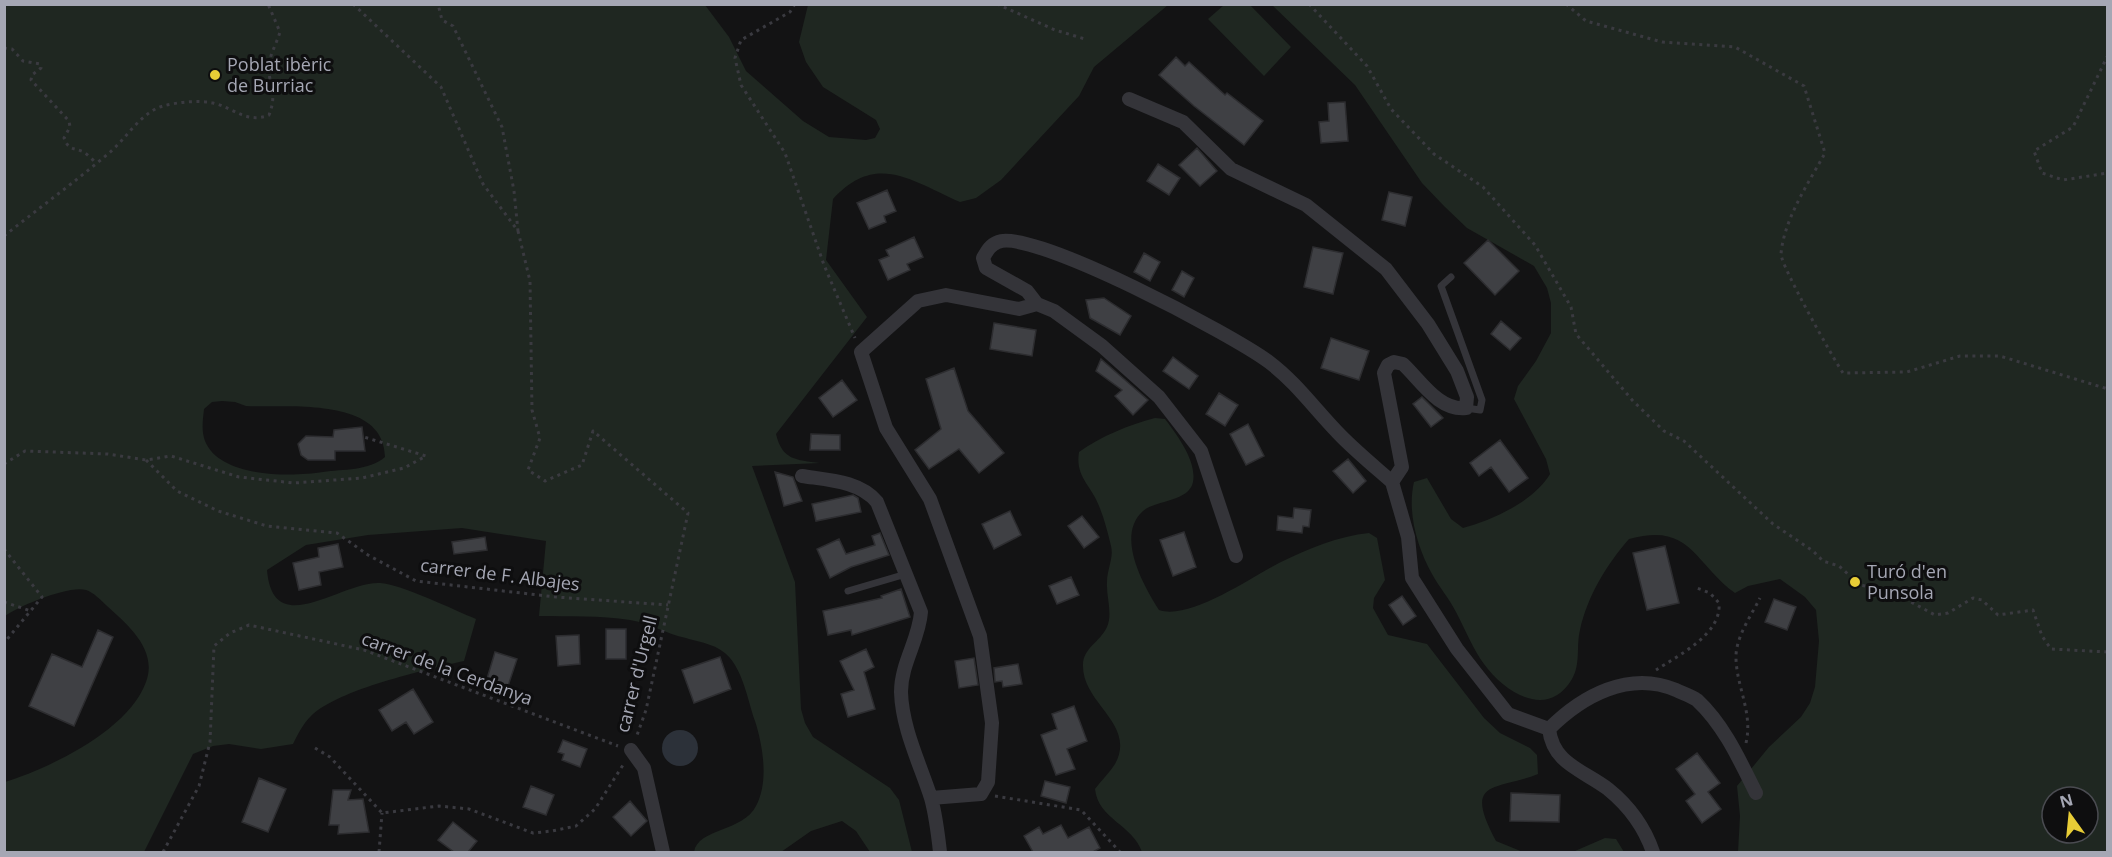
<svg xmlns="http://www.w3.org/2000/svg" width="2112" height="857" viewBox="0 0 2112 857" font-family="'Open Sans',sans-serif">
<rect width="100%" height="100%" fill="#131314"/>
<!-- green -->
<path fill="#1f2721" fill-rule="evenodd" d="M5,4L705,5L729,37L746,71L803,121L829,137L866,140L875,138L880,129L876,120L823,87L806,62L799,42L808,5H1168L1094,67L1079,96L1001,180L976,198L960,202C913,182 877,151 833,199L826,260L867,317L776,434C782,460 796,460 820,463L752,466L795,582L801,709L805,723L813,737L890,788L899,800L912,852H870L856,831L842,821L811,831L781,852H694C698,828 743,832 756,806C769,782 763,746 755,721C748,701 744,675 730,658C718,644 702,643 686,638C666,634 650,623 630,620C600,615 569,617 539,616L546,541L462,528L368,535L306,545L267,570C273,642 341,581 380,583C401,584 454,610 476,619L464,661C425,670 339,689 311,716C303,724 298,734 293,744L261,749L229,744L213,746L193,754L144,852H5V782C50,768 129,730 146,682C158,650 128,625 107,606C102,601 93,592 86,590C69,585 19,606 5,616ZM222,401L235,402L246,406C288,408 384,396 385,457C369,471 343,469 323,472C291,477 220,478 205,441C201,430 203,419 204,409L212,402Z
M1224,5H1250L1291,47L1264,76L1208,19Z
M1272,5H2107V852H1738L1740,816L1737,786L1769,747L1801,717L1810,703L1815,687L1819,641L1816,610L1805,597L1780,579L1748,586L1735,593C1693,562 1691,522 1629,539C1607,564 1587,597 1580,630C1576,646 1581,664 1572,679C1548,720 1505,693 1484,664C1473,649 1465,629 1456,612C1449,598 1439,587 1432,574C1417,547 1407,512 1414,482L1427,478L1451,519L1463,528C1493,520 1534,501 1550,474L1546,459L1514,399L1518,386L1536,361L1551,333V303L1547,288L1534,266L1467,228L1444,206L1422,183L1355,85ZM2052,797H2088V833H2052Z
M1155,418L1165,419C1177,435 1197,461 1193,482C1189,502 1155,500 1143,511C1115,536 1144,586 1159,610C1190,621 1253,576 1281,562C1307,549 1339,536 1369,533L1377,538L1385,580L1374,598L1373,608L1388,635L1427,644L1484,718L1500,733L1530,748L1537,755L1538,774C1496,791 1462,778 1496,841L1523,852H1142C1133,825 1098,819 1095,789C1101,781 1110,772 1115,764C1137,724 1082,704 1083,665C1083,648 1100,642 1107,627C1113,613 1106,597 1107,582C1107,569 1114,558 1111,546C1108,533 1104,518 1099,506C1091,485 1075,477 1079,452C1101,436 1129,425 1155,418Z
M1605,838L1616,839L1624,852H1538L1575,851Z"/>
<!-- water -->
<path fill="#2c3139" d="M662 748a18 18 0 1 1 36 0a18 18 0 1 1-36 0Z"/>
<!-- building -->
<path fill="#3f4044" stroke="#2d2d30" stroke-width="1.5" d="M1176,57L1185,66L1189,62L1225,95L1227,93L1263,121L1244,145L1194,106L1159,75Z
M1345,102L1348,141L1321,143L1319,122L1329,121L1328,103Z
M1197,148L1217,171L1200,186L1179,165Z
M1158,164L1180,178L1169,195L1147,181Z
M887,190L896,211L884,216L886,222L869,229L857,203Z
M1389,192L1412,197L1405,226L1382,220Z
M914,237L923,257L907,264L910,270L888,280L879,260L889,256L886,250Z
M1488,240L1519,271L1495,295L1464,263Z
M1313,247L1343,253L1333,294L1304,287Z
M1144,253L1160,262L1150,281L1134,272Z
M1182,271L1194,278L1184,297L1172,290Z
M1104,298L1131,316L1120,335L1090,318L1086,300Z
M1501,321L1521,338L1510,350L1491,334Z
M994,323L1036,330L1032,356L990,349Z
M1331,338L1369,351L1359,380L1321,368Z
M1173,357L1198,376L1189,389L1163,371Z
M1101,359L1148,400L1133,415L1115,396L1122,390L1096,371Z
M954,368L968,411L1004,453L979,473L959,449L929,469L915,450L941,429L926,379Z
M842,380L857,400L833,417L819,398Z
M1219,393L1238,405L1225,426L1206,414Z
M1422,397L1443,418L1431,427L1413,404Z
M1248,424L1264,456L1246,465L1230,434Z
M362,427L365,451H335V460H308L301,455L298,444L306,436L333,437L334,430Z
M811,434L840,435V450H810Z
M1500,440L1528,478L1509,492L1491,467L1479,476L1470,463Z
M1348,459L1366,481L1353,493L1333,471Z
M775,472L793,477L802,501L784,506Z
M853,495L858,498L861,512L816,521L812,504Z
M1294,508L1311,510L1309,527L1303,526L1302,533L1277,530L1278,516L1293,518Z
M1010,511L1021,535L994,549L982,524Z
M1082,516L1099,537L1084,548L1068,526Z
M1184,532L1196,567L1173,576L1160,540Z
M880,533L889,555L851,567L830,578L817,549L839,539L846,554L875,545L872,536Z
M485,537L487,550L454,554L452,542Z
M338,544L343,567L319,572L321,585L299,590L293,563L319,557L318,548Z
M1665,546L1679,603L1647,610L1633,553Z
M1071,577L1079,595L1057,604L1049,586Z
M901,589L910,617L852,635L851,630L828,635L823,611L882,598L881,596Z
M1402,596L1416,616L1403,625L1389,605Z
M1774,599L1796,607L1787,630L1765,622Z
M606,629H626V659H606Z
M98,630L113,637L74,726L29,706L52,654L82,667Z
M579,635L580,664L558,666L556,636Z
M866,649L874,667L864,672L875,709L848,717L841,694L854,690L840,661Z
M495,652L517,659L507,689L486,682Z
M720,657L731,689L694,703L682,670Z
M974,658L978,685L959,688L955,661Z
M1018,664L1022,684L1003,687L1002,681L995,682L994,668Z
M413,689L433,722L414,734L406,722L392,731L379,710Z
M1074,706L1087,741L1067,749L1075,769L1056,775L1041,735L1057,729L1052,714Z
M563,740L587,749L580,767L562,760L564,754L558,752Z
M1697,753L1720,783L1708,792L1721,809L1702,823L1686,801L1695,794L1676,769Z
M259,778L286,789L268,832L242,822Z
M1045,781L1070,787L1066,803L1041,796Z
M531,786L554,795L546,815L523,807Z
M333,790H351L348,800L363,799L369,832L338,834L339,825H329Z
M1511,793L1560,795L1559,822L1510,821Z
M630,801L647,821L631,836L613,817Z
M453,822L477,841L468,852H454L438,840Z
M1061,825L1068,838L1089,827L1100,848L1093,852H1033L1024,836L1039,827L1043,834Z"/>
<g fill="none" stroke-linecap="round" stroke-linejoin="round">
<!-- path -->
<path stroke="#3a3a40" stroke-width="3" stroke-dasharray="3 4.5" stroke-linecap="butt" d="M353,4L441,87L483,184L518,231L514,191L502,127L453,26L442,20L438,4
M795,4L790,12L741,40L735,58L741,85L785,153L824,265L855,338
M997,4L1055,30L1085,39
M1309,4L1367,66L1391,109L1434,154L1483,187L1535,245L1571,307L1576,334L1633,401L1664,431L1684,441L1773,524L1813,551L1823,561L1839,566L1860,585L1889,590L1935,615L1948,613L1973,598L1982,600L1998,615L2033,610L2042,636L2051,649L2108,652
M1566,4L1586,21L1662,42L1735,47L1804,86L1825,153C1808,184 1784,219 1781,254C1781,266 1833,358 1843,373L1907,372L1960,356H2000L2108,389
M4,48L12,49L23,61L40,64L41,68L32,75L31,80L69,121L70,127L64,138C69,151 73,147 84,152C88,155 93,160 96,163
M2108,55L2073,127L2034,151L2042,173L2063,180L2108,173
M518,231L530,281L532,410L540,438L528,470L545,481L582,465L593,431L688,513L646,710L636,738
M4,236C39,208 75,182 109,153C126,139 141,112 163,106C178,102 198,100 213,103C234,108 247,124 269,115C279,90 266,80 269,63C271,53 277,42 280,32L268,4
M146,460L177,491L218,511L267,526L337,533L368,555L416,581L556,597L668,605
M4,464L25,451L108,454L146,460L171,456L239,477L294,483L362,478L404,468L426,456L364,437
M4,549L42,597L4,643
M4,602L31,611
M1656,670C1679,655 1722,634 1719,603L1710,593L1697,588
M1746,743C1753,713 1737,688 1736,659C1735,638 1751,616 1760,598
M315,748L330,757L382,813L439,806L469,809L533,833L552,831L576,826L595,809L623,765
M995,796L1081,810L1120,852
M163,852L199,786L210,742L214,646L230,633L249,625L364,650L618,746
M379,852L382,813"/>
<!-- lane -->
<path stroke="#343439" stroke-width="7" d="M1451,277L1441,286L1482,400L1480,410L1466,408
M848,591L906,574"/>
<!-- street -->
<path stroke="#343439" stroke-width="14" d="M1129,99L1183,122L1231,169L1306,205L1386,269L1428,324L1457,371L1467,397L1466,408C1439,411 1421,381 1403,364L1394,362L1388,365L1384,373L1402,467L1392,482
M1037,304L1027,291L986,268L983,258C987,251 990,245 998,242C1032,228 1235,336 1269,362C1297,383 1317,412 1342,437C1358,453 1375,467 1392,482
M1037,304L1054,311L1102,346L1159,397L1201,451L1236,556
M802,476C828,480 860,481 877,502L921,612C919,640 901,663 901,692C902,728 920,764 931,798C936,816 938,834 940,852
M1392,482L1408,537L1412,578L1457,649L1508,714L1549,729
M631,750L644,768L663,852
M931,798L981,794L988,782L992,723L980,636L930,499L886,428L861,352L918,301L946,295L1019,309L1037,304
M1653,852C1644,826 1629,806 1608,789C1583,770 1553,764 1549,729C1582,696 1629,670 1676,690C1682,693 1691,696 1697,700C1724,725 1740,761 1756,793"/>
</g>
<!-- markers -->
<g fill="#e8cd36" stroke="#0e0e0f" stroke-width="2">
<circle cx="215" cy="75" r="6"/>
<circle cx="1855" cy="582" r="6"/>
</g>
<g text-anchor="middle" stroke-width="6" stroke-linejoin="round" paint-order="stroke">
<!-- poi labels -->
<g font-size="18" fill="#a5a7b4" stroke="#0e0e0f" text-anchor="start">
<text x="227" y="71">Poblat ibèric<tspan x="227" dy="21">de Burriac</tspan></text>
<text x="1867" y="578">Turó d'en<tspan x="1867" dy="21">Punsola</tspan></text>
</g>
<!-- street labels -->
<g font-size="18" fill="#a5a7b4" stroke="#0e0e0f">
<text transform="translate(500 575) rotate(7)" y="6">carrer de F. Albajes</text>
<text transform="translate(447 669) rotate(20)" y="6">carrer de la Cerdanya</text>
<text transform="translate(637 674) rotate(-76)" y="6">carrer d'Urgell</text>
</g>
</g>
<!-- border -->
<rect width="2112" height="857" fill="none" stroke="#a5a7b4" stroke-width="12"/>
<!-- north arrow -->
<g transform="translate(2070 815) rotate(345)"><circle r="28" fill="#0e0e0f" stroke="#4a4b51" stroke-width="1.5"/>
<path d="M0-4.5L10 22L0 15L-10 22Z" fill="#e8cd36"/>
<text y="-9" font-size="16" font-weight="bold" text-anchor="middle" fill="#a5a7b4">N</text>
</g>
</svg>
